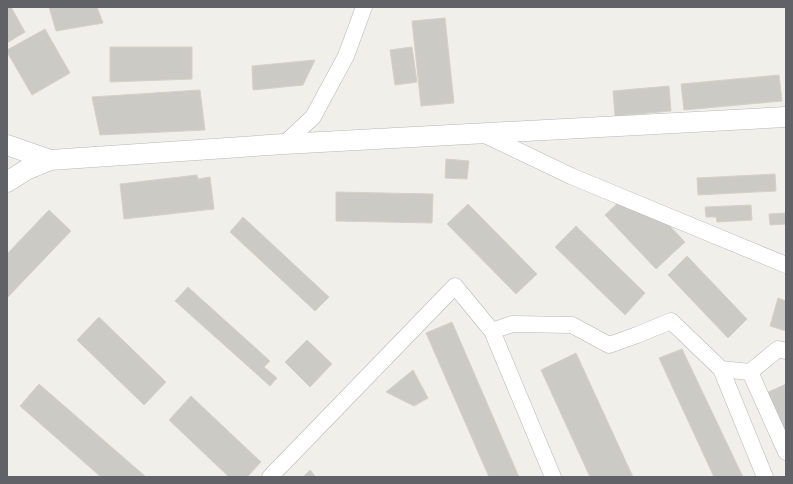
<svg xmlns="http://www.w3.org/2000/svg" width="793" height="484" viewBox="0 0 793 484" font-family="'PT Sans',sans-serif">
<rect width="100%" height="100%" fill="#f0efe9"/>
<!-- building -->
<path fill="#cccac5" stroke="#d4d2c7" d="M7,7H11L25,32L7,43Z
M49,7H97L103,23L56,31Z
M445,18L454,103L421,106L412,21Z
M45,29L70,73L32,95L7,52V50Z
M110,47H192V79L110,82Z
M412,47L417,82L395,85L390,50Z
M315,60L303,85L253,90L252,66Z
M779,75L782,101L684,110L681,84Z
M669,86L671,111L615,116L613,91Z
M200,90L205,130L100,135L92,97Z
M446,159L469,161L467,179L445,178Z
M775,174L776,191L698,195L697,178Z
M197,175L198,179L210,177L214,209L124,219L120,184Z
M336,192L433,194L432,223L336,221Z
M620,201L667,223L685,242L656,269L605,215Z
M468,204L537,274L516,294L447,224Z
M751,205L752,220L717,222L716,217H706L705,207Z
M49,210L71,231L7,298V254Z
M786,213V224L770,225L769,214Z
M243,217L329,297L315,311L230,232Z
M576,226L645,293L625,315L555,247Z
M687,256L747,319L728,338L668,275Z
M188,287L270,361L264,367L277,378L270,386L175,301Z
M778,298L786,301V331L770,326Z
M99,317L166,382L144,405L77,340Z
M452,322L519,477H489L426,333Z
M307,340L332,364L310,387L285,362Z
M682,349L743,477H714L659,358Z
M576,353L633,477H590L541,370Z
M413,370L428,398L414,406L386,392Z
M39,384L146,477H101L20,406Z
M786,384V441L764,394Z
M191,396L261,462L247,477H229L169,420Z
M310,470L315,476L314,477H303Z"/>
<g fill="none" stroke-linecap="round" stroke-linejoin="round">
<defs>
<path id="minor" d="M483,134L571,176L786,265
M284,144L313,117L346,56L364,7
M492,331L512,324L572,325L609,345L637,335L671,321L721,369L750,372L778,349L786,351
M721,369L765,477
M750,372L786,452
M270,477L455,286L492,331L553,477"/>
<path id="tertiary" d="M7,145L50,160
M7,182L26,170L50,160L284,144L786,117"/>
</defs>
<!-- minor casing -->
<use href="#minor" stroke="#b5b7bb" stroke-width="17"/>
<!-- tertiary casing -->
<use href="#tertiary" stroke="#b5b7bb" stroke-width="21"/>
<!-- minor -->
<use href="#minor" stroke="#fff" stroke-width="16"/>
<!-- tertiary -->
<use href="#tertiary" stroke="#fff" stroke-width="20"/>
</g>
<!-- border -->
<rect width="793" height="484" fill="none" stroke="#606267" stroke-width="16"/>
</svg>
